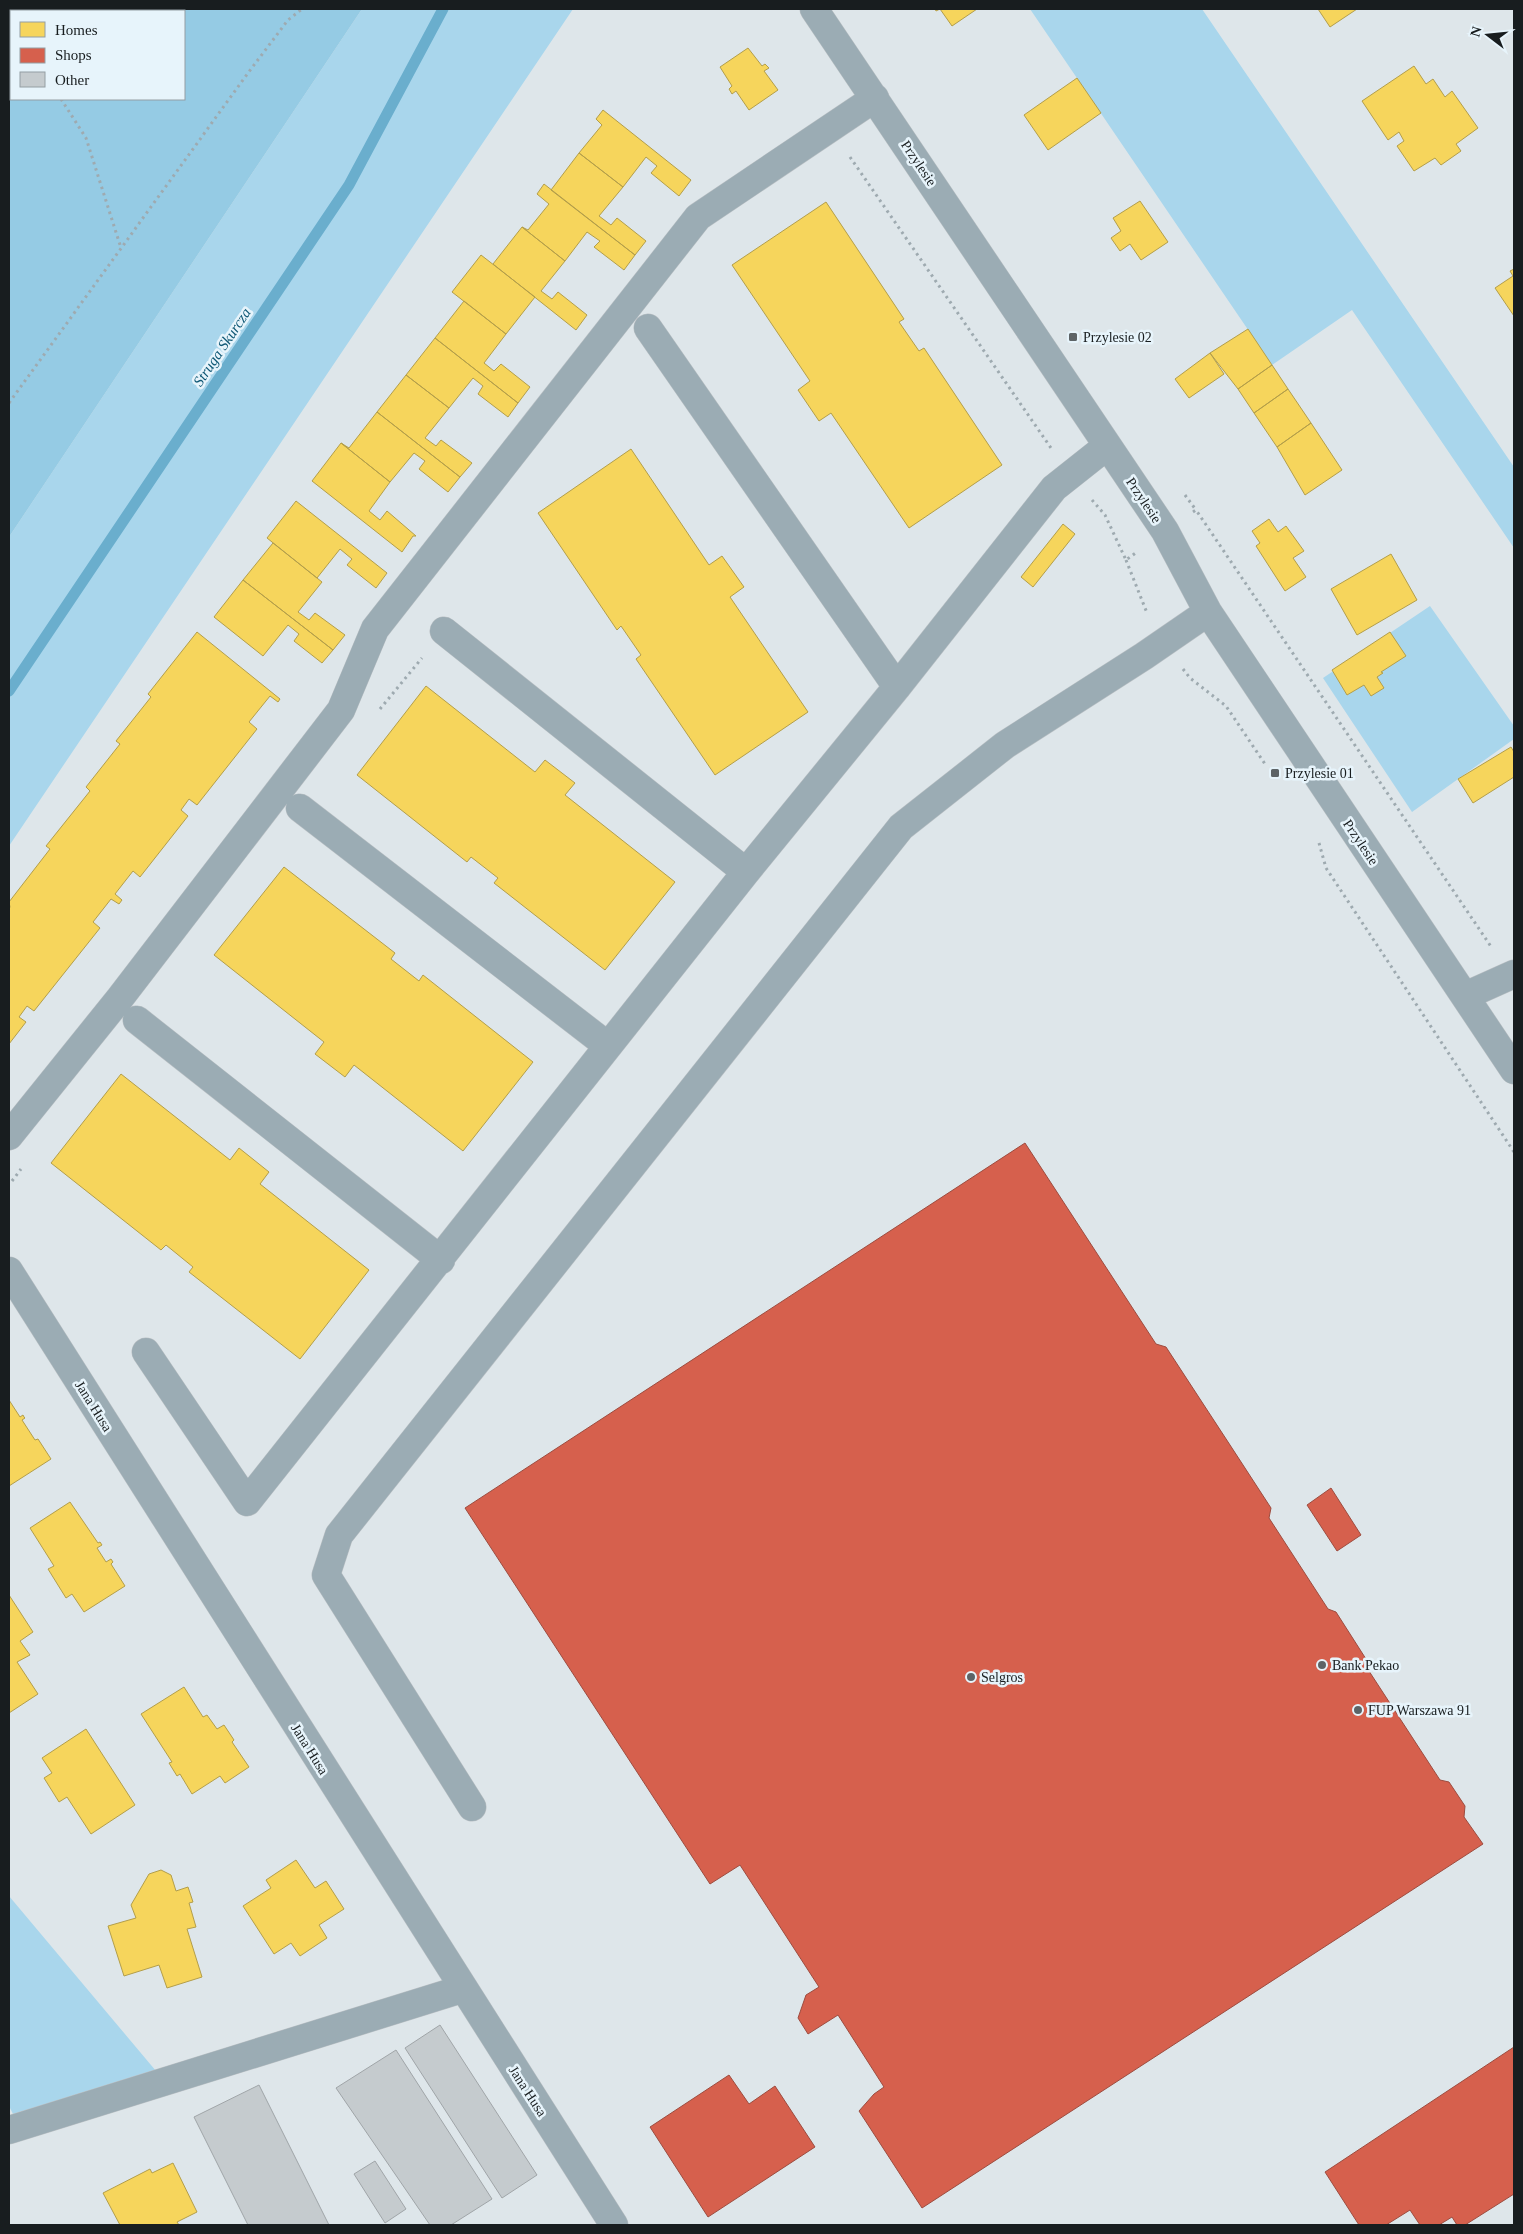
<svg xmlns="http://www.w3.org/2000/svg" width="1523" height="2234" viewBox="0 0 1523 2234" font-family="Georgia,serif">
<rect width="100%" height="100%" fill="#dee6ea"/>
<!-- green -->
<path fill="#a9d6ec" d="M362,9H573L9,846V537Z
M1030,9H1202L1514,467V548L1352,310L1272,365Z
M1430,606L1514,726V739L1412,812L1323,678Z
M9,1896L156,2071L13,2114L9,2106Z"/>
<!-- forest -->
<path fill="#95cbe4" fill-rule="evenodd" d="M9,9H362L9,537ZM11,11H184V99H11Z"/>
<!-- homes -->
<path fill="#f6d55c" stroke="#b39e4a" d="M935,9H977L952,26L940,9L936,11Z
M1318,9H1357L1330,27Z
M748,48L762,66L765,64L769,68L764,71L778,90L749,110L736,91L732,94L729,89L732,86L720,67Z
M1414,66L1426,84L1433,79L1445,97L1452,91L1478,128L1456,144L1461,151L1441,165L1435,158L1414,171L1397,146L1404,141L1399,132L1388,140L1362,101Z
M1077,78L1101,113L1048,150L1024,115Z
M603,110L691,180L679,196L651,173L657,166L646,157L623,187L579,153L602,125L596,119Z
M579,153L623,187L599,216L611,225L617,218L646,241L635,255L551,190Z
M544,184L635,255L624,270L594,247L600,241L587,232L565,261L522,227L528,230L549,204L537,194Z
M1140,201L1168,242L1141,260L1130,244L1120,251L1111,238L1121,231L1113,218Z
M826,202L904,319L899,322L919,351L924,348L1002,465L909,528L831,413L819,421L798,390L810,381L732,265Z
M522,227L565,261L541,291L552,299L558,292L587,315L576,330L493,264Z
M481,255L535,297L506,334L452,292Z
M1514,269V316L1495,288L1513,276L1510,271Z
M464,301L506,334L484,363L494,371L501,364L530,387L518,403L435,338Z
M1248,329L1272,365L1238,389L1210,353Z
M435,338L518,403L508,417L478,394L483,386L473,378L449,408L406,375Z
M1210,353L1224,374L1189,398L1175,379Z
M1272,365L1288,389L1254,413L1238,389Z
M406,375L449,408L425,438L436,446L441,440L472,463L460,477L377,412Z
M1288,389L1311,423L1277,447L1254,413Z
M377,412L460,477L448,492L419,469L425,461L414,453L390,482L341,443L349,448Z
M1311,423L1342,470L1305,495L1277,447Z
M341,443L390,482L369,511L380,520L387,511L416,536H413L402,552L312,481Z
M631,449L709,565L722,556L744,587L730,597L808,712L715,775L636,659L641,655L621,626L617,630L538,513Z
M296,501L387,573L376,588L347,565L352,559L340,549L317,578L267,538Z
M1269,519L1278,532L1286,526L1304,551L1293,558L1306,577L1285,591L1256,546L1260,543L1252,531Z
M1063,524L1075,534L1033,587L1021,577Z
M273,543L322,582L298,612L309,620L315,613L345,635L333,650L243,580Z
M1391,554L1417,600L1357,635L1331,589Z
M243,580L333,650L322,663L294,641L299,634L288,625L263,656L214,617Z
M197,632L280,699L278,702L270,696L249,722L257,729L197,805L189,799L181,810L188,816L140,877L133,871L115,894L122,900L119,904L111,899L93,922L100,928L34,1011L27,1006L19,1017L26,1022L9,1044V909L10,907L9,902L50,849L46,846L90,791L86,787L120,744L116,741L151,697L148,694Z
M1390,632L1406,656L1381,672L1383,673L1377,677L1384,688L1371,696L1364,685L1347,695L1332,670Z
M426,686L535,772L545,760L575,783L565,795L675,882L605,970L494,883L498,878L471,857L467,862L357,775Z
M1511,747L1514,752V777L1473,803L1458,779Z
M284,867L395,953L391,959L419,981L423,975L533,1062L463,1151L354,1065L345,1077L315,1054L324,1042L214,955Z
M121,1074L230,1160L239,1148L269,1172L260,1184L369,1270L300,1359L189,1272L193,1267L166,1245L161,1250L51,1163Z
M9,1400L20,1417L23,1415L24,1417L25,1418L22,1420L35,1440L38,1439L51,1459L9,1486Z
M70,1502L98,1543L100,1542L102,1545L97,1548L106,1562L111,1559L113,1562L111,1564L125,1586L84,1612L72,1594L66,1598L48,1569L54,1566L30,1528Z
M9,1595L33,1632L20,1641L30,1655L17,1662L38,1694L9,1713Z
M184,1687L203,1717L207,1715L217,1729L224,1725L234,1740L232,1742L249,1767L225,1783L220,1776L192,1794L180,1774L177,1776L169,1763L172,1762L141,1714Z
M86,1729L135,1805L91,1834L67,1797L59,1802L44,1778L52,1773L42,1758Z
M296,1860L315,1888L326,1881L344,1909L319,1925L327,1938L300,1956L291,1943L274,1954L243,1906L271,1888L266,1880Z
M161,1870L171,1875L176,1891L188,1887L193,1902L189,1903L196,1927L187,1929L202,1977L167,1988L159,1965L124,1976L108,1926L136,1918L131,1905L149,1874Z
M173,2163L197,2212L177,2222L179,2225H120L103,2193L150,2169L152,2173Z"/>
<!-- shops -->
<path fill="#d6604d" stroke="#9d4c3f" d="M1025,1143L1156,1344L1166,1347L1230,1445L1271,1508L1269,1518L1328,1609L1336,1612L1366,1659L1367,1668L1440,1780L1449,1782L1465,1806L1464,1817L1483,1844L922,2208L859,2111L874,2094L884,2087L838,2015L808,2034L798,2018L806,1995L819,1987L740,1865L710,1884L465,1508Z
M1331,1488L1361,1535L1337,1551L1307,1505Z
M1514,2047V2194L1465,2225H1457L1452,2217L1439,2225H1420L1410,2210L1386,2225H1359L1325,2172Z
M729,2075L749,2104L775,2086L815,2147L708,2217L650,2127Z"/>
<g fill="none" stroke-linecap="round" stroke-linejoin="round">
<!-- stream -->
<path stroke="#6aaecd" stroke-width="11" d="M9,691L349,185L443,9"/>
</g>
<!-- building -->
<path fill="#c5cbce" stroke="#a0a5a8" d="M440,2025L537,2175L502,2198L405,2048Z
M396,2050L492,2199L451,2225H430L336,2088Z
M259,2085L329,2225H248L194,2117Z
M375,2161L406,2209L385,2223L354,2174Z"/>
<g fill="none" stroke-linecap="round" stroke-linejoin="round">
<defs>
<path id="minor" d="M814,9L1165,531L1208,612L1514,1070
M648,328L897,687
M444,631L746,872
M300,808L608,1046
M1465,996L1514,974
M137,1020L441,1260
M9,1136L120,998L341,710L375,629L698,217L875,98
M9,1271L614,2225
M146,1352L247,1502L746,872L897,687L1054,488L1107,446
M472,1807L326,1575L339,1535L901,827L1005,745L1144,656L1208,612
M9,2130L462,1989"/>
</defs>
<!-- minor casing -->
<use href="#minor" stroke="#bbc1c5" stroke-width="29"/>
<!-- path -->
<path stroke="#9eaab0" stroke-width="3" stroke-dasharray="2.5 4" stroke-linecap="butt" d="M9,20L11,24
M61,99L86,138L121,248
M850,157L1051,448
M9,403L248,73L288,20L302,9
M1185,495L1196,510
M1092,500L1105,515L1126,560L1137,552
M1193,512L1196,510L1492,948
M1126,560L1147,613
M1183,669L1190,678L1226,706L1265,764
M380,709L422,658
M1319,843L1326,868L1514,1152
M12,1181L21,1169"/>
<!-- minor -->
<use href="#minor" stroke="#9bacb4" stroke-width="28"/>
</g>
<!-- markers -->
<g fill="#5d6366" stroke="#e7f4fb" stroke-width="2">
<rect x="1068" y="332" width="10" height="10" rx="2.5"/>
<rect x="1270" y="768" width="10" height="10" rx="2.5"/>
<circle cx="1322" cy="1665" r="5"/>
<circle cx="971" cy="1677" r="5"/>
<circle cx="1358" cy="1710" r="5"/>
</g>
<g text-anchor="middle" stroke-width="5" stroke-linejoin="round" paint-order="stroke">
<!-- street labels -->
<g font-size="14" fill="#181d1f" stroke="#e7f4fb">
<text transform="translate(919 163) rotate(56)" y="5">Przylesie</text>
<text transform="translate(1144 500) rotate(56)" y="5">Przylesie</text>
<text transform="translate(1361 842) rotate(56)" y="5">Przylesie</text>
<text transform="translate(94 1406) rotate(58)" y="5">Jana Husa</text>
<text transform="translate(310 1749) rotate(58)" y="5">Jana Husa</text>
<text transform="translate(528 2091) rotate(57)" y="5">Jana Husa</text>
</g>
<!-- poi labels -->
<g font-size="14" fill="#181d1f" stroke="#e7f4fb" text-anchor="start">
<text x="1083" y="342">Przylesie 02</text>
<text x="1285" y="778">Przylesie 01</text>
<text x="1332" y="1670">Bank Pekao</text>
<text x="981" y="1682">Selgros</text>
<text x="1368" y="1715">FUP Warszawa 91</text>
</g>
<!-- water labels -->
<g font-size="15" font-style="italic" fill="#105976" stroke="#e7f4fb">
<text transform="translate(222 347) rotate(-56)" y="5">Struga Skurcza</text>
</g>
</g>
<!-- border -->
<rect width="1523" height="2234" fill="none" stroke="#181d1f" stroke-width="20"/>
<!-- legend -->
<rect x="10" y="10" width="175" height="90" fill="#e7f4fb" stroke="#949ea3"/>
<rect x="20" y="22" width="25" height="15" fill="#f6d55c" stroke="#949ea3"/>
<text x="55" y="35" font-size="15" fill="#181d1f">Homes</text>
<rect x="20" y="48" width="25" height="15" fill="#d6604d" stroke="#949ea3"/>
<text x="55" y="60" font-size="15" fill="#181d1f">Shops</text>
<rect x="20" y="72" width="25" height="15" fill="#c5cbce" stroke="#949ea3"/>
<text x="55" y="85" font-size="15" fill="#181d1f">Other</text>
<!-- north arrow -->
<g transform="translate(1488 35) rotate(286)" stroke="#e7f4fb" stroke-width="4" paint-order="stroke">
<path d="M0-4L9 19L0 12L-9 19Z" fill="#181d1f"/>
<text y="-8" font-size="14" font-weight="bold" text-anchor="middle" fill="#181d1f">N</text>
</g>
</svg>
